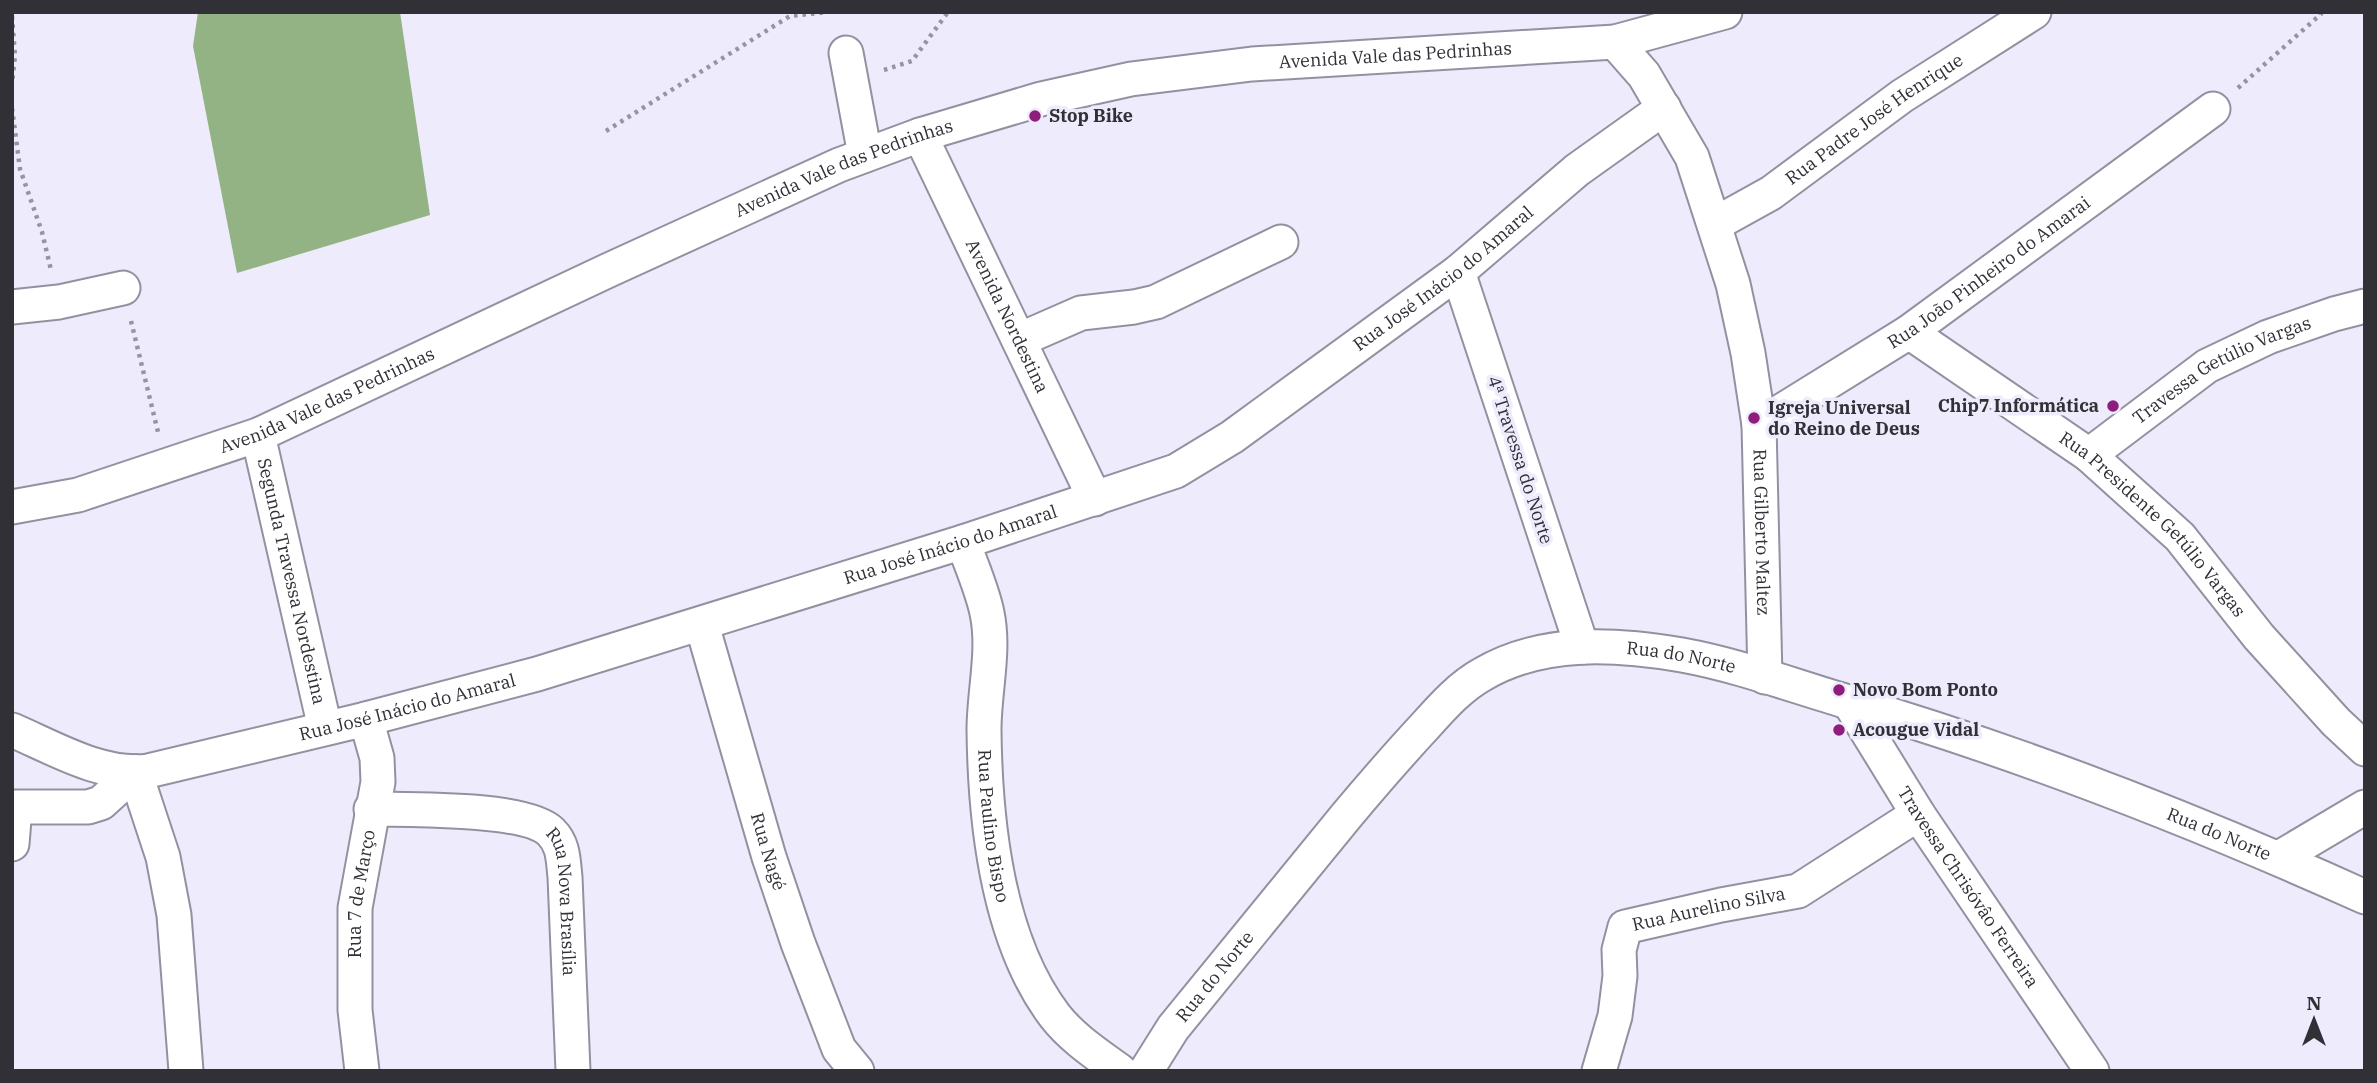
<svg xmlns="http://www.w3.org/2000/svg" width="2377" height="1083" viewBox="0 0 2377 1083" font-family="'IBM Plex Serif',serif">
<rect width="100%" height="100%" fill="#eeecfc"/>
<!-- forest -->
<path fill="#94b385" d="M198,12H400L430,215L237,273L193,46Z"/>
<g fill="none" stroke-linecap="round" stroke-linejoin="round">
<defs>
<g id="minor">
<path id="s1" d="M1615,42L1644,75L1692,157L1733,284L1748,353L1759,425L1765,677"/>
<path d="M846,53L865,155"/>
<path id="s2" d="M920,135L1095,499"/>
<path id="s3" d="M1715,224L1771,193L1902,96L2034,12"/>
<path d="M1458,272L1582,647"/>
<path d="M12,307L59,302L123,288"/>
<path id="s4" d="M1909,332L2089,455L2180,537L2259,637L2336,722L2365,749"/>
<path d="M1019,340L1081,313L1134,307L1156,302L1281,242"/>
<path id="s5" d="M1759,425L1909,332L2213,109"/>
<path id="s6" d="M258,435L325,728"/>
<path id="s7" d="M2089,455L2207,366L2268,337L2334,314L2365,306"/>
<path id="s8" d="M12,507L78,495L258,435L609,270L839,165L920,135L1041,99L1131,79L1252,64L1615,42L1725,12"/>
<path id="s9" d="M963,542C971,565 982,589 987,613C995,651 984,691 984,730C985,823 997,940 1055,1016C1072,1038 1098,1055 1120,1071"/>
<path id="s10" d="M702,625L769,857L798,943L839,1049L857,1071"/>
<path id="s11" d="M1849,702L1918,814L2092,1071"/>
<path id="s12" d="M12,730C54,748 102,777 148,771L366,719L537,674L963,542L1176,471L1232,437L1458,272L1577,170L1664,108"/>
<path d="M135,772L163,857L174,915L186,1071"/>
<path id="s13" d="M371,809C408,810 526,807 551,832C564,845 563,860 565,877L573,1071"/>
<path d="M12,844L15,807H88L101,803L135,772"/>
<path d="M2279,858L2365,807"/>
<path id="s14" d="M362,1071L355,1010V908L378,782L377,758L366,719"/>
<path id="s15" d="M1146,1071L1173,1028C1231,957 1289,886 1347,815C1373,784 1399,754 1426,725C1443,706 1461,686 1483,674C1543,639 1616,644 1682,655C1737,665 1791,685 1845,701C2023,753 2196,821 2365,897"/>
<path id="s16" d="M1599,1071L1615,1016L1620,976L1619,950L1625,927L1721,905L1798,891L1918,814"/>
</g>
</defs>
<!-- minor casing -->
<use href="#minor" stroke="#9391a0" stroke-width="37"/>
<!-- path -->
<path stroke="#95949f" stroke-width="4.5" stroke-dasharray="3.5 5" stroke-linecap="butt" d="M12,16L15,56L12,83
M884,70L912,61L948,12
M2238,88L2321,14L2320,12
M12,108L20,169L42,232L51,270
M606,131L790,16L828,12
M131,321L158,432"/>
<!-- minor -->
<use href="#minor" stroke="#fff" stroke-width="33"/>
</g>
<!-- markers -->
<g fill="#8e1d7e" stroke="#eeecfc" stroke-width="2.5">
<circle cx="1035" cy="116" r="7"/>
<circle cx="2113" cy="406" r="7"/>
<circle cx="1754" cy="418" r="7"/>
<circle cx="1839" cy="690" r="7"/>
<circle cx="1839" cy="730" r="7"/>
</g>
<g text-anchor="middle" stroke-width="7" stroke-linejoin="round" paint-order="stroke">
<!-- street labels -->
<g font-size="18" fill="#313037" stroke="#eeecfc">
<text dy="6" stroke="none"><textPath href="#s8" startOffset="1468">Avenida Vale das Pedrinhas</textPath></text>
<text dy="6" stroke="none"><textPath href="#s3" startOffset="191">Rua Padre José Henrique</textPath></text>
<text dy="6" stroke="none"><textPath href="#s8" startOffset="901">Avenida Vale das Pedrinhas</textPath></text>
<text dy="6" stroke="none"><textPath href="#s5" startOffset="276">Rua João Pinheiro do Amarai</textPath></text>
<text dy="6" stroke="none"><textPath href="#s12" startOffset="1545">Rua José Inácio do Amaral</textPath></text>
<text dy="6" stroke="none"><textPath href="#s2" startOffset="201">Avenida Nordestina</textPath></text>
<text dy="6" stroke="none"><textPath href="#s7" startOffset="159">Travessa Getúlio Vargas</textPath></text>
<text dy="6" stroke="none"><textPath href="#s8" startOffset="334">Avenida Vale das Pedrinhas</textPath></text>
<text transform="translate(1520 460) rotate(72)" y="6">4ª Travessa do Norte</text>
<text dy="6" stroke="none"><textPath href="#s4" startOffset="312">Rua Presidente Getúlio Vargas</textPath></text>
<text dy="6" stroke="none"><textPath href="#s1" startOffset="523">Rua Gilberto Maltez</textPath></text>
<text dy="6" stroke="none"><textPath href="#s12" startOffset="978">Rua José Inácio do Amaral</textPath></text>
<text dy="6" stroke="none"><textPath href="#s6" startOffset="150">Segunda Travessa Nordestina</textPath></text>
<text dy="6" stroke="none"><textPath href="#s15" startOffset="726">Rua do Norte</textPath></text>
<text dy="6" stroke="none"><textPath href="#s12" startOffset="411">Rua José Inácio do Amaral</textPath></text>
<text dy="6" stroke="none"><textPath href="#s9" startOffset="289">Rua Paulino Bispo</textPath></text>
<text dy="6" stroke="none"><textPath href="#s15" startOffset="1293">Rua do Norte</textPath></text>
<text dy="6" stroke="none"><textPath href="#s10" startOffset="236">Rua Nagé</textPath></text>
<text dy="6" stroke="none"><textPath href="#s11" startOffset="220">Travessa Chrisóvâo Ferreira</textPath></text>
<text dy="6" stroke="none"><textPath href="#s14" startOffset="178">Rua 7 de Março</textPath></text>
<text dy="6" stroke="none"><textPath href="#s13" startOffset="256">Rua Nova Brasília</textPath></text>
<text dy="6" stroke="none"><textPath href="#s16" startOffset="233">Rua Aurelino Silva</textPath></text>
<text dy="6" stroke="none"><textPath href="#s15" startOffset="117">Rua do Norte</textPath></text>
</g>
<!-- poi labels -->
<g font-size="18" font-weight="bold" fill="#313037" stroke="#eeecfc" text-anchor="start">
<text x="1049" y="122">Stop Bike</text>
<text x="2099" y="412" text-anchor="end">Chip7 Informática</text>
<text x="1768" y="414">Igreja Universal<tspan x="1768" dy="21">do Reino de Deus</tspan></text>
<text x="1853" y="696">Novo Bom Ponto</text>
<text x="1853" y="736">Acougue Vidal</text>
</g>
</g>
<!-- border -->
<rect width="2377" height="1083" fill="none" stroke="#313037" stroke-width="28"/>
<!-- north arrow -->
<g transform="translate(2314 1020)" stroke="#eeecfc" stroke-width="5" paint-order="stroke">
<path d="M0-5L12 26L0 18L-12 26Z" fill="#313037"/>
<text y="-10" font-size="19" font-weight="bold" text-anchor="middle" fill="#313037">N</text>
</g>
</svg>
